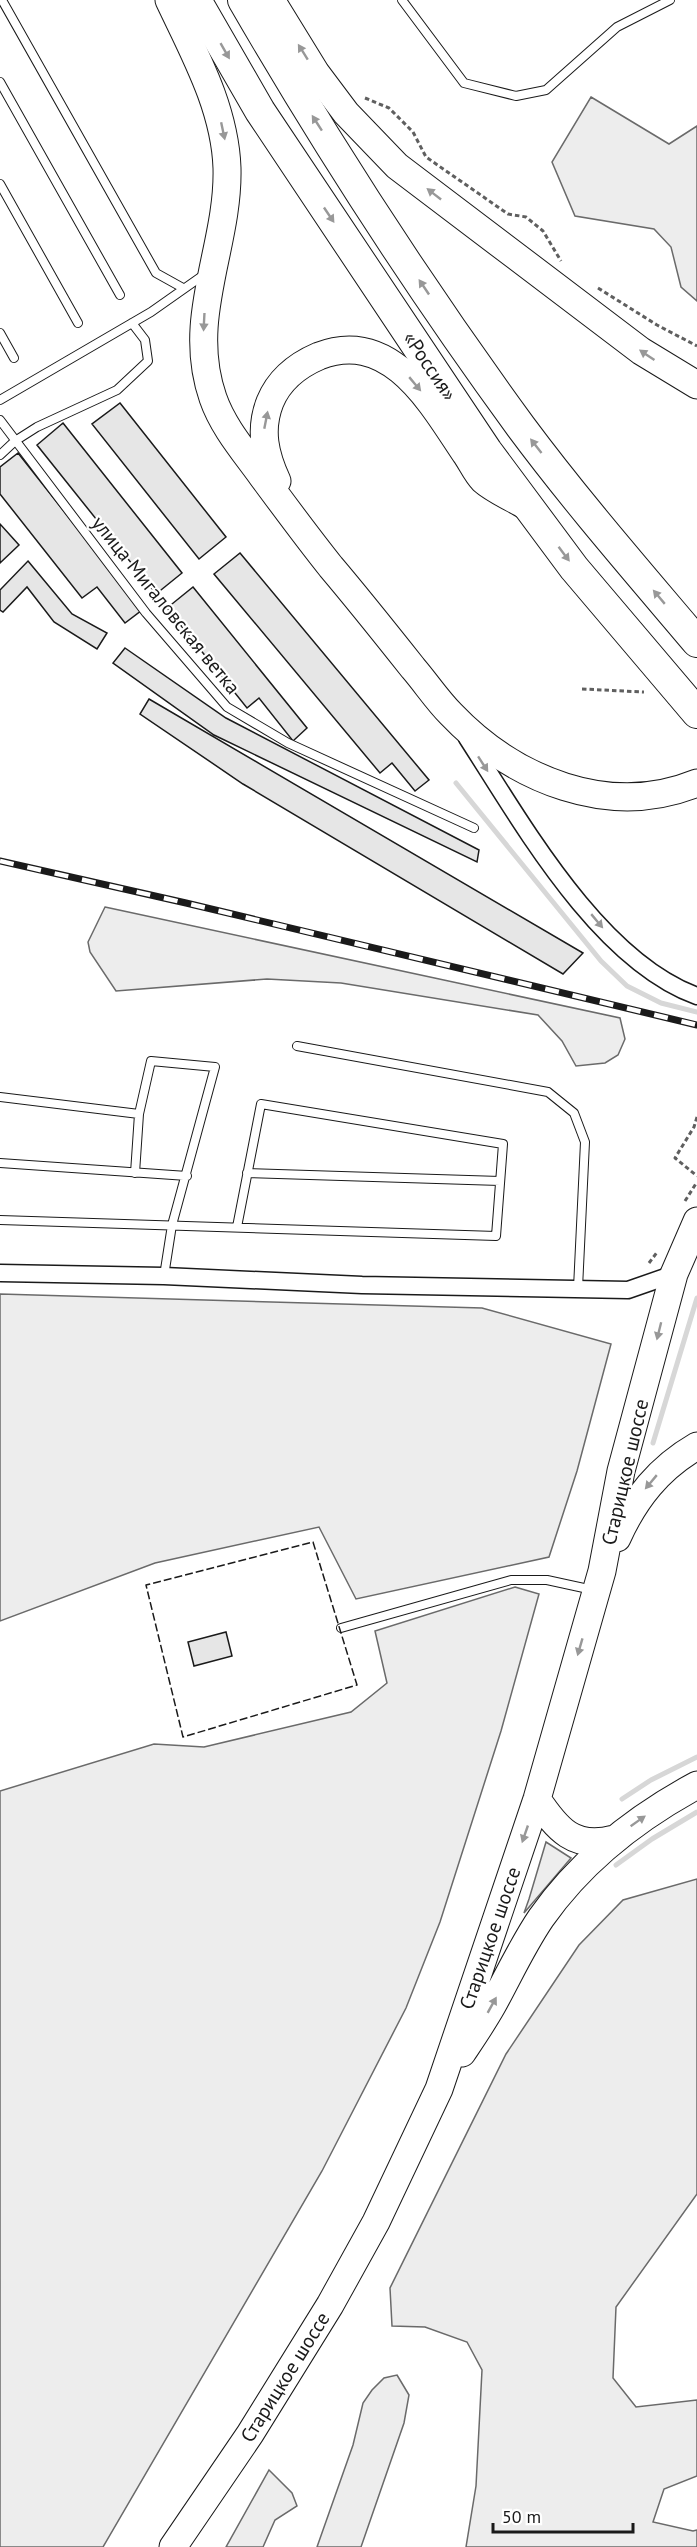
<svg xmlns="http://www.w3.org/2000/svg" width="697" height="2547" viewBox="0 0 697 2547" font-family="'PT Sans',sans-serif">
<rect width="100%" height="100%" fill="#fff"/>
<!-- built -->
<path fill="#ededed" stroke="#6a6a6a" stroke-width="1.5" d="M591,97L669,144L697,126V301L681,287L671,247L654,229L575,216L552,162Z
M105,907L620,1018L625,1039L618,1055L605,1063L576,1066L562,1041L538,1015L341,983L267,979L116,991L90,952L88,942Z
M0,1294L482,1308L611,1344L577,1471L549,1557L356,1599L319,1527L155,1563L0,1621Z
M515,1587L539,1594L501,1731L440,1922L406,2008L322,2171L103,2547H0V1791L154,1744L204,1747L351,1712L387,1683L375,1631Z
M546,1842L571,1858L524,1913L529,1899Z
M697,1879V2194L616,2307L613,2378L636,2407L697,2400V2476L664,2489L653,2522L693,2531L697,2530V2547H466L476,2486L482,2370L467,2342L425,2327L392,2326L390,2288L506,2054L579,1945L623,1900Z
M397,2375L409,2395L404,2423L361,2547H317L353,2445L363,2403L372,2390L384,2378Z
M269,2470L292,2493L297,2506L275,2520L263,2547H226Z"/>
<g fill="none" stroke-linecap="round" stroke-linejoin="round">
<!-- stream -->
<path stroke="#d7d7d7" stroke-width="5" d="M456,783L601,961L627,986L661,1003L697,1012
M653,1443L697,1298
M622,1799L651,1780L697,1757
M616,1865L652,1839L697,1812"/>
</g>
<!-- building -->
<path fill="#e6e6e6" stroke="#1a1a1a" stroke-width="1.5" d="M120,403L226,537L199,559L92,424Z
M63,423L182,573L156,594L37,445Z
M18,453L142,610L125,623L97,587L82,598L0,494V467Z
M0,524L19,545L0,563Z
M240,553L429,780L415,791L392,763L380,773L214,574Z
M28,561L72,614L107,633L97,649L54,622L27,587L3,612L0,610V590Z
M193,587L307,728L293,741L259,698L247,708L167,608Z
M125,648L226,718L479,850L477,862L214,735L113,663Z
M149,699L583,953L563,974L243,784L140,714Z
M226,1632L232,1656L194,1666L188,1642Z"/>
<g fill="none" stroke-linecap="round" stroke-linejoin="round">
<defs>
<path id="lane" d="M2,0L156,273L183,288
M402,0L464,83L516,96L546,90L617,27L670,0
M0,82L120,295
M0,184L78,323
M0,333L14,358
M0,400L151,312L205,274
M0,420L146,613L227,707L288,743L474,828
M0,455L15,441L37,427L117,390L148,361L145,340L132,323
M297,1046L548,1092L574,1113L585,1142L578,1288
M0,1097L139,1114
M0,1163L187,1176
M135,1173L139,1114L151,1061L215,1067L172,1225L164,1276
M247,1173L500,1181
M0,1220L496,1236L503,1144L261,1104L237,1227
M341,1628L511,1580H547L593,1590"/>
<path id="street" d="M467,738C522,823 598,960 697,996
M0,1273L164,1276L362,1285L628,1290L674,1274"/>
<path id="primary" d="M169,0C194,53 225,108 227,168C229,247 185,318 213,398C223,427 244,451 262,476C285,507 307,537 331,567C359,600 386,634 413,668C426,683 437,700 451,714C514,780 609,819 697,783
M271,0L316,73L346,113L397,166L641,351L697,385
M277,481C265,455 259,430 270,402C279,380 298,365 319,356C391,328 432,404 465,453C471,461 476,473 483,480C494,490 513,498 526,506
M617,1538C635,1498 659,1468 697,1446
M537,1799C557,1829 574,1850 614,1839
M462,2053C472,2038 483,2022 492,2006C508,1977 522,1946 541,1918C581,1861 636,1818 697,1785
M173,2547L250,2434L330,2305L376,2222L439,2089L537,1799L602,1571L621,1471L674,1274L697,1221"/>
<path id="highway" d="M196,0L260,111L487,451L574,568L697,713
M243,0C328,147 421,290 521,427C576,501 637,571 697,642"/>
</defs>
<!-- lane casing -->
<use href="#lane" stroke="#1a1a1a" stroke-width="10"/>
<!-- street casing -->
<use href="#street" stroke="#1a1a1a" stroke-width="19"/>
<!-- primary casing -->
<use href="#primary" stroke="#1a1a1a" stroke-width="29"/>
<!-- highway casing -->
<use href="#highway" stroke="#1a1a1a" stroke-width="32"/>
<!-- path -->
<path stroke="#5f5f5f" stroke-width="3" stroke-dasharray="4.5 3" stroke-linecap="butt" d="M365,98L389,108L413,132L426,157L508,214L526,217L543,231L561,261
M598,288L657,325L697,346
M582,689L644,692
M697,1117L694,1127L675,1158L697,1176
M685,1201L697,1182
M649,1263L658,1251"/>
<!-- lane -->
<use href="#lane" stroke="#fff" stroke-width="8"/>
<!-- street -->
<use href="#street" stroke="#fff" stroke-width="16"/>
<!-- primary -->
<use href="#primary" stroke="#fff" stroke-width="27"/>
<!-- highway -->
<use href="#highway" stroke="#fff" stroke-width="30"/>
<defs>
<path id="rail" d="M0,861L186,903L697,1025"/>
</defs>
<!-- rail casing -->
<use href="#rail" stroke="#1a1a1a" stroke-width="7"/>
<!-- rail -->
<use href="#rail" stroke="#fff" stroke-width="4.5" stroke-dasharray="14" stroke-linecap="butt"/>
<!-- fence -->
<path stroke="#1a1a1a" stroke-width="1.5" stroke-dasharray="8 3" stroke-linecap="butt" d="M313,1542L357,1685L183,1737L146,1585Z"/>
</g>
<!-- one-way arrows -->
<defs><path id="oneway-solid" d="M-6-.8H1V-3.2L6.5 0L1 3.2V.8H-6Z" transform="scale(1.5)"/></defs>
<g fill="#989898">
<use href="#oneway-solid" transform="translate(225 51) rotate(60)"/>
<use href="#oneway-solid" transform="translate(303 52) rotate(-122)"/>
<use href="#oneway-solid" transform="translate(317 123) rotate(-123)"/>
<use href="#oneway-solid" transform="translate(223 131) rotate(78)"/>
<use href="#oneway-solid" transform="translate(434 194) rotate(-142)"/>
<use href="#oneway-solid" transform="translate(329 215) rotate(56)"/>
<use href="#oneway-solid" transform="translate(424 287) rotate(-124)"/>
<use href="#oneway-solid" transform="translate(204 322) rotate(93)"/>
<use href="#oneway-solid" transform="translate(647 355) rotate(-146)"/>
<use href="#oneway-solid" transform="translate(415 384) rotate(50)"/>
<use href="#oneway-solid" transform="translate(266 420) rotate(-79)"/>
<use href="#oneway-solid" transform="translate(536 446) rotate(-128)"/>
<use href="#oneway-solid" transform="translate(564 554) rotate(53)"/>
<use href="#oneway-solid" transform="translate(659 597) rotate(-130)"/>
<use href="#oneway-solid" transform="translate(483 764) rotate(57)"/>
<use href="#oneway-solid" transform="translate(597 921) rotate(50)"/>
<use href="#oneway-solid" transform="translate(659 1331) rotate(104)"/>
<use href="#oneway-solid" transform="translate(651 1482) rotate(130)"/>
<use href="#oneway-solid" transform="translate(580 1647) rotate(106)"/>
<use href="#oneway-solid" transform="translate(638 1821) rotate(-35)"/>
<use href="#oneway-solid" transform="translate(525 1834) rotate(109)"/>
<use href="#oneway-solid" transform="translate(492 2005) rotate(-61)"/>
</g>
<g text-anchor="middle" stroke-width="4.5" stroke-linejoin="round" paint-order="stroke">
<!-- street labels -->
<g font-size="20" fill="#1a1a1a" stroke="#fff">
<text transform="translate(430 366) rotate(56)" y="7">«Россия»</text>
<text transform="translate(166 605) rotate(51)" y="7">улица Мигаловская ветка</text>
<text transform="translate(625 1472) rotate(-77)" y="7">Старицкое шоссе</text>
<text transform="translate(490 1938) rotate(-71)" y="7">Старицкое шоссе</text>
<text transform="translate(285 2377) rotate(-58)" y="7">Старицкое шоссе</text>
</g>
</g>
<!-- scale -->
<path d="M493 2523v9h140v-9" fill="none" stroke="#1a1a1a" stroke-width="3"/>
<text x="502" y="2523" font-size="18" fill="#1a1a1a" stroke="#ffffff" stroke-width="4.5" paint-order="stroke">50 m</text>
</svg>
